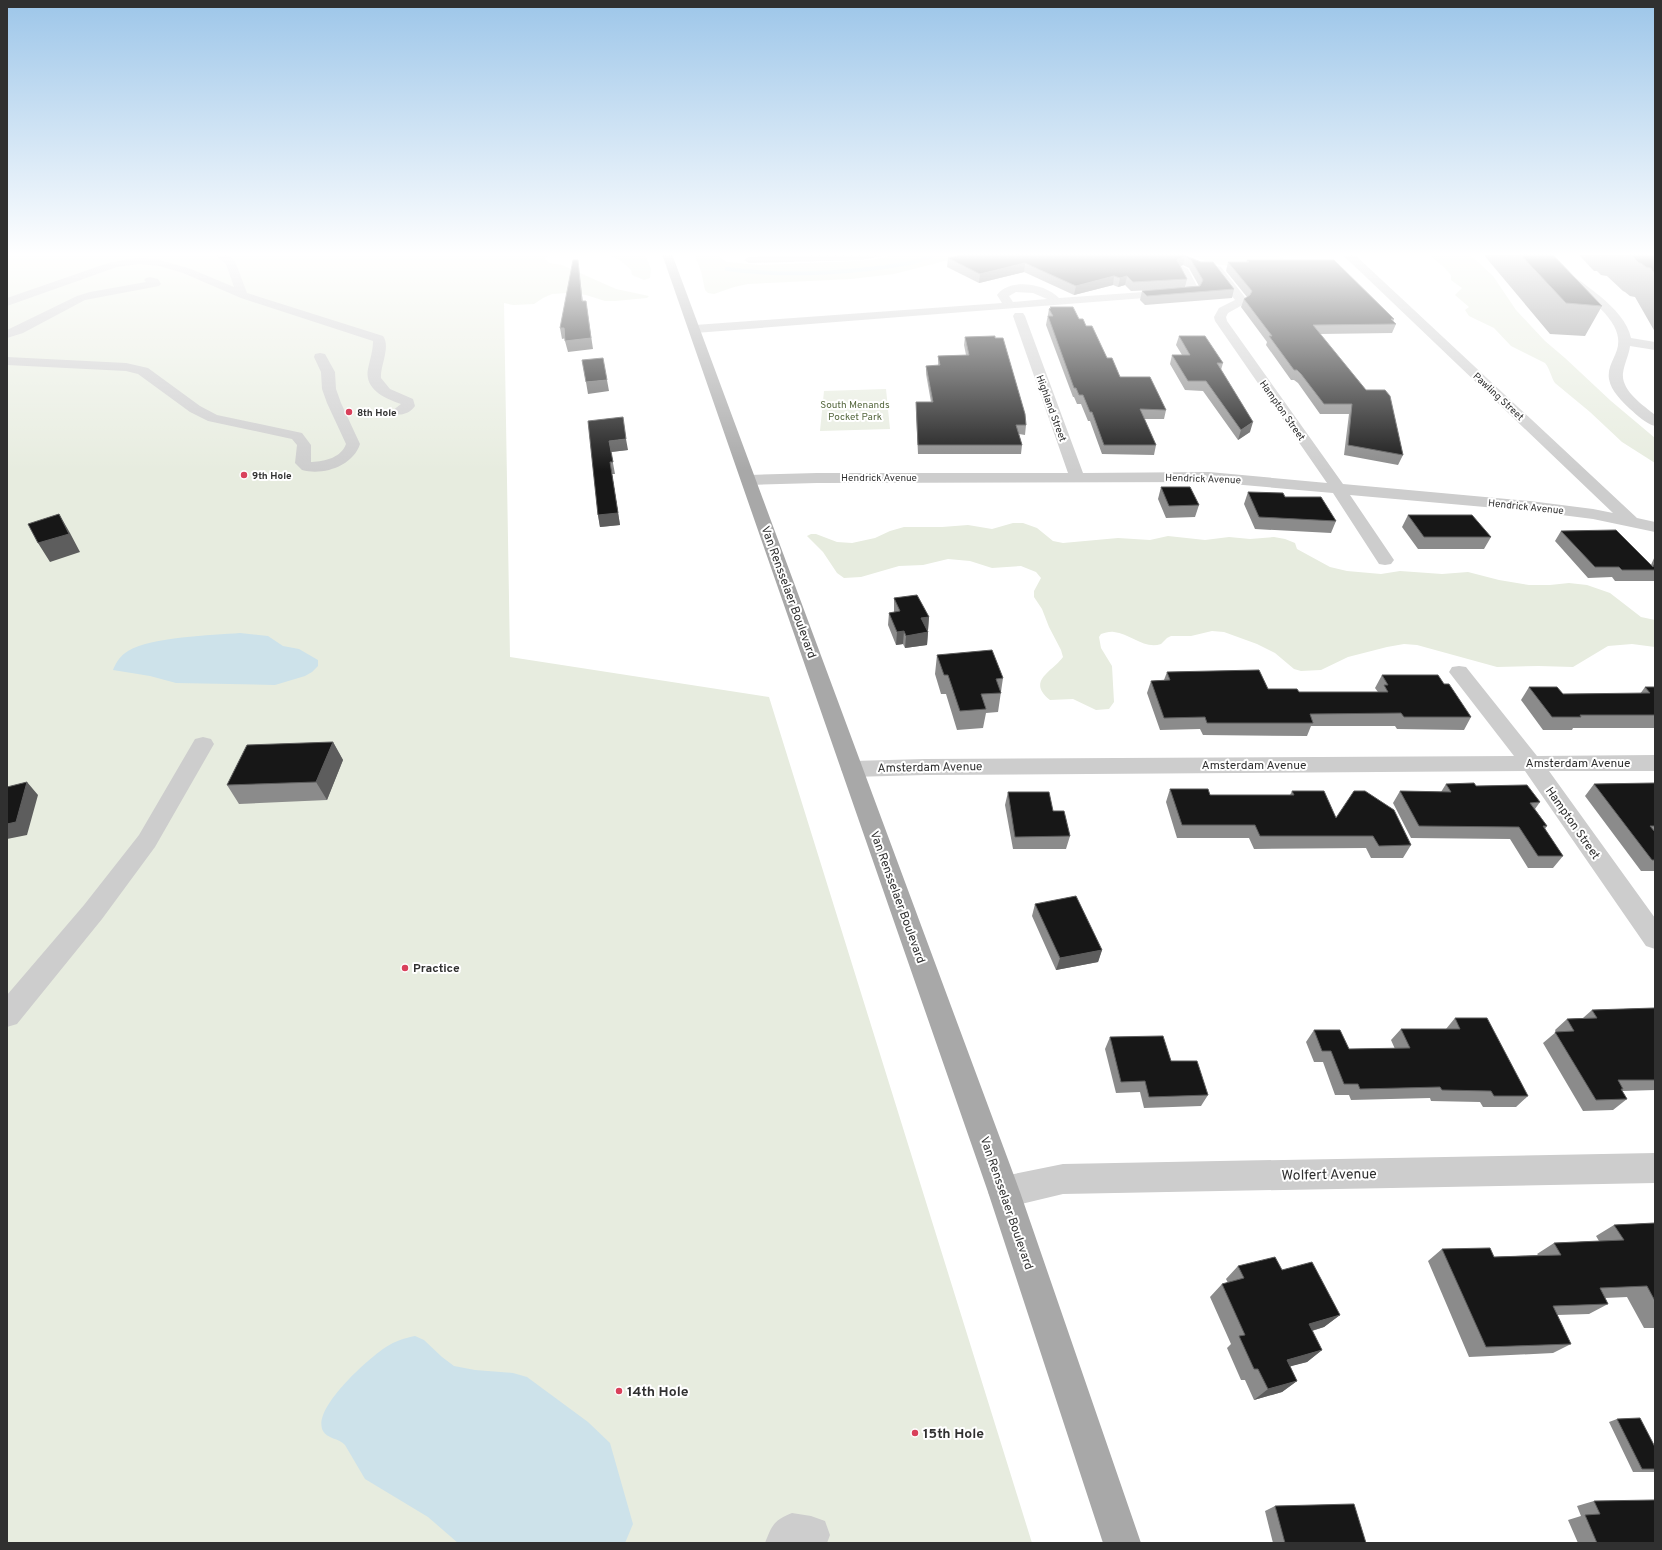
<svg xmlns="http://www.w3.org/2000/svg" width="1662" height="1550" viewBox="0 0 1662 1550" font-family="Overpass,sans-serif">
<rect width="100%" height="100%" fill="#fff"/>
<!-- green -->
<path fill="#e7ecdf" d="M7,254H555L544,258L549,263L562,265L616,289L649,296L647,298L615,301H605L586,295L567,293L552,294L543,298L534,304L513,305L504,303L510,657L769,697L1032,1543H7Z
M607,254H645L651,269L650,278L644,280L632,275L631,270L621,261Z
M694,254H716L727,262L759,265L856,261L877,259L898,254H972L894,274L851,279L748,284L734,287L714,294L708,293L705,290L701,271Z
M1189,254H1277L1284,260L1280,262L1258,260L1229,266L1209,263Z
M1428,254H1469L1493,276L1516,310L1545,341L1565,358L1611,401L1655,438V463L1622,442L1590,412L1555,383C1551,377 1550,369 1545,363L1511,346L1494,328L1469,316L1465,310L1469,307L1455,295L1462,288L1451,280V275L1443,266Z
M886,389L890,429L820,431L824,391Z
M1013,523H1023L1037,528L1053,541L1063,543L1118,538L1150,540L1168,536L1205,540L1229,537L1250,539L1274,537L1285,539L1295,543L1297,549L1330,567L1347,571L1381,574L1400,571L1442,574L1468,572L1499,580L1529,585H1550L1569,583L1587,585L1610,593L1641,617L1655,620V647L1632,644L1608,646L1573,667L1539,666L1497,667L1417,645L1404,644L1387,647L1348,657L1321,670L1301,671L1294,669L1275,653L1257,644L1224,632L1212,631L1191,636H1171L1167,638L1161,644C1145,650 1131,634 1114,632C1110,631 1105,633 1101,634L1099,637L1101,648L1112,666L1114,702L1109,709L1096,710L1073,699L1050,700C1026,681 1052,672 1063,657L1061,650L1049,627L1042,609L1034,597V591L1041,578L1036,572L1021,566L992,568L970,561L948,559L923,565L899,566L861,577L844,578L837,573L823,552L807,536L811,534H816L837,542L852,543L875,538L890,531L904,527H942L968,525L992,529Z"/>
<!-- water -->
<path fill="#cde2ea" d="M240,633L268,636L283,646L299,649L318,660V666L312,672L305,676L275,685L176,683L150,676L113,670C116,662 121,655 128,651C151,637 212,635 240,633Z
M415,1336L424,1340L442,1357L454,1366L475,1370L513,1373L527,1377L588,1422L610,1443L633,1524L625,1543H458L428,1517L365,1479L345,1445C339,1438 327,1439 323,1431C311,1409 370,1357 386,1347C395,1341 405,1338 415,1336Z"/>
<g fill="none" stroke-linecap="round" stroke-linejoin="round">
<!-- stream -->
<path stroke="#cde2ea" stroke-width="4" d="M727,269C776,276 836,274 885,267C903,264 919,263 935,254"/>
<!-- minor -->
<path fill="#cdcdcd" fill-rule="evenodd" d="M214,254H226L235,261L247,293L383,336C391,347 380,366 381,378L390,389L413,399L415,406C410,413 402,416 394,414L392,411L401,404C385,399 364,389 368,369C370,359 373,351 373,341L241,298L183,273L159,266L139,264L117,267L7,306V298L111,262L139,258L160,260L191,269L234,287L226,264Z
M844,254H884L883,256L861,260L749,263L744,260L749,257Z
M1344,254H1354L1637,518L1655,522V532L1593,519L1530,511L1350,495L1394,560L1391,564L1385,565L1379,564L1333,493L1209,482L817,483L749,485L743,483L741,480L743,477L749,475L817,473H1068L1013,316L1015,313H1023L1025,316L1083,473L1209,472L1327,483L1215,321L1214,317L1219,308L1235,300L1211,269L1217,266L1221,267L1248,301L1246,303L1228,313L1226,317L1227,321L1343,484L1530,501L1593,509L1613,513L1345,257Z
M1543,254H1553L1556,263C1579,282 1625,307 1631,338L1655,342V350L1630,346C1629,355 1624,364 1623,373C1621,391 1643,405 1655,415V426C1646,424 1637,415 1630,409C1622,401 1611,391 1609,379C1606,360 1627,351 1614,326C1601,302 1567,284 1547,267L1543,259Z
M1182,266L1188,269L1199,290L1196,294L695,333L691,332L689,329L691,326L695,325L1002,303L997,295C1010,277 1046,284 1059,298L1187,289L1176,269ZM1016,292L1033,293L1047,299L1013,302L1009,296Z
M150,277L158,279L161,284L159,286L85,300L23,333L7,338V330L77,296L90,292L146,282L144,280L146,278Z
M320,353L325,354L335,372L336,389L341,403L360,444C353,466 323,476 302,470L295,463L297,445L292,439L208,421L190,412L138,374L126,371L7,365V357L126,363L148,368L200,406L217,415L302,433L311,445V462H312C325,461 341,458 346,444L327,403L322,389L321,372L314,357L315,354Z
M1459,666L1466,667L1537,756L1655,755V771H1549L1655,918V949L1646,946L1525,771L925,775L852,777L844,775L841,769L844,763L852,761L925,759L1514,756L1449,672L1452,667Z
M203,737L211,739L214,744L155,847L102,919L17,1024L7,1027V995L84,905L139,835L195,739Z
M1655,1153V1183L1063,1194L1004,1208L993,1203L988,1192L993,1181L1004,1176L1063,1164Z
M792,1513L811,1516L825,1521L830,1535L827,1543H765C772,1525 774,1520 792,1513Z"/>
<!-- major -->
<path fill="#a8a8a8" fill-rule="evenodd" d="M662,254H672L1020,1192L1141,1543H1103L988,1192Z"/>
</g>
<!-- wall -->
<path fill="#8b8b8b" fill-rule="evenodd" d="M1181,254L1201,262L1234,289L1232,298L1145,305L1140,300L1142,291L1153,290L1131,291L1125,285L1118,287L1113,285L1074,295L1024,272L979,283L947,267L948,258ZM1183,265L1189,268L1199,286L1185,287L1187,279L1180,266Z
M1483,254H1552L1602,306L1585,336L1550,334Z
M1578,254H1655V332L1635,297L1630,296L1625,292L1623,291L1607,276L1601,275L1597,271H1594Z
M1247,260L1394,319L1393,322L1396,324L1392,333L1320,334L1403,455L1398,465L1344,455L1349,414H1320L1298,383L1294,380H1291L1266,345L1267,342L1241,307L1244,299L1247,297L1226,271L1228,262H1246Z
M1050,307L1079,319L1086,326L1107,358L1120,377L1166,410L1164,419H1144L1156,445L1154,455L1102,454L1090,421H1088L1081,404H1077L1074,397H1073L1046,325L1049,309L1050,308Z
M1179,336L1223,363L1221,370L1250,432L1238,440L1203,391L1185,390L1170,364L1172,355H1182L1176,345Z
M965,337L1026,425L1025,435L1019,434L1022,445L1021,454H918L916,411V402H931L926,374V366H938V356L966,355L964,345Z
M588,421L628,450L611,452L615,474H612L620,525L600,527L598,515Z
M1161,487L1199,505L1195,517L1166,518L1158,499Z
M1248,492L1336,521L1331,533L1255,529L1244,504Z
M1408,515L1491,537L1484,549H1418L1402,527Z
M1561,531L1651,565L1655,556V581H1615L1612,577L1588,578L1555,541Z
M894,598L929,617L928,630H927L928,632L927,645L905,648L903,644L896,645L888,625L889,613L894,612Z
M937,655L1003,678L998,712L986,713L983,728L957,730L946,694H941L935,674Z
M1167,672L1268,689L1299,692H1378L1375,688L1382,675L1444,684L1471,717L1464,730L1397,729L1395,726H1311L1307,736L1203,735L1200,729L1160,730L1147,693L1151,681L1164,680Z
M1529,687L1563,694H1640L1645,687H1655V728H1573L1572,730H1543L1521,700Z
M333,742L343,760L327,800L239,804L227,785Z
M1655,783V871H1641L1585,796L1594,784Z
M1446,784L1476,786L1540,802L1535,809L1547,826L1545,829L1563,856L1553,868H1528L1510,839L1411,838L1393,803L1400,791L1441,792Z
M1170,789L1210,795H1290L1292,791L1336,818L1411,845L1403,858H1371L1366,848L1254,849L1249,838H1177L1166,802Z
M1008,792L1053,811L1070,836L1066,849H1013L1005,805Z
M1035,904L1102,950L1098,962L1056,970L1032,916Z
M1655,1008V1090L1622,1091L1627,1099L1613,1110L1583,1111L1543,1043L1556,1032L1555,1030L1567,1019L1583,1018L1592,1010Z
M1455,1018L1528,1096L1516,1107H1483L1480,1102L1431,1101L1430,1098L1351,1100L1349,1095H1335L1323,1062H1314L1306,1042L1314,1030L1349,1049H1395L1391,1040L1401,1029H1446Z
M1110,1037L1208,1095L1201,1106L1144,1108L1140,1092L1116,1093L1105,1049Z
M1655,1223V1328H1644L1627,1297L1605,1298L1608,1304L1589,1314L1557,1315L1571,1344L1553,1353L1469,1357L1428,1261L1442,1249L1494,1257L1538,1255L1537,1254L1554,1243L1599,1241L1596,1236L1614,1225Z
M1238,1266L1282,1270L1340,1315L1324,1327L1312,1331L1322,1350L1307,1362L1290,1366L1297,1381L1282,1392L1254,1400L1245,1380H1241L1227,1348L1231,1344L1210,1297L1222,1284L1228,1283L1226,1279Z
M1617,1419L1655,1447V1472H1633L1609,1422Z
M1594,1501L1655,1543H1578L1568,1520L1581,1516L1577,1506Z
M1275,1506L1366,1543H1273L1265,1511Z"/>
<!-- shaded-wall -->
<path fill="#5d5d5d" d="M1185,256L1183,265L1175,269L1177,260Z
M578,260L579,270L584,311L582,301Z
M1025,263L1024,272L979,283L980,274Z
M1114,276L1113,285L1074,295L1076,286Z
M1127,276L1125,285L1118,287L1120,278Z
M586,301L593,349L568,352L565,341Z
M560,328H564L566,338L562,339Z
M607,380L609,391L588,394L586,382Z
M1253,422L1250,432L1238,440L1241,430Z
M626,439L628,450L611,452L609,441Z
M610,462L620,525L600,527L598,515Z
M59,514L70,533L80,552L50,562L38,543Z
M929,617L928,630L920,631L921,618Z
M904,631L903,644L896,645L897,632Z
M928,632L927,645L905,648L906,636Z
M333,742L343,760L327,800L316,782Z
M27,782L38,795L27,835L7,839V824Z
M1102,950L1098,962L1056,970L1060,958Z
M1340,1315L1324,1327L1294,1336L1309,1324Z
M1322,1350L1307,1362L1273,1371L1287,1360Z
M1297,1381L1282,1392L1254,1400L1268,1389Z"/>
<!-- building -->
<path fill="#171717" stroke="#5d5d5d" d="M966,254H1181L1201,262H1213L1234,289L1147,296L1142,291L1200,286L1203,280L1191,260L1185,256L1177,260L1187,279L1133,282L1127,276L1120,278L1114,276L1076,286L1025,263L980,274L948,258Z
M1520,254H1552L1602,306L1566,303Z
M1630,254H1655V274L1651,268L1646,267L1641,263H1639Z
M573,260H578L582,301H586L591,338L565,341L564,328H560Z
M1247,260H1334L1394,319H1391L1396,324L1313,325L1366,390H1385L1390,396L1403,455L1348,445L1352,404H1324L1301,374L1297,370H1294L1269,336H1272L1244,299L1250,295L1252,291L1228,262H1249Z
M1050,307H1073L1079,319H1083L1086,326H1092L1107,358H1112L1120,377H1150L1166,410L1140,409L1156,445H1104L1092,412H1090L1083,395H1079L1076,388H1074L1048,316H1053L1049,309L1051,308Z
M995,336V338H1003L1025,414L1026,425H1016L1022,445H918L916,402H933L926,366L940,365L938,356L969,355L965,337Z
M1179,336H1205L1223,363H1217L1253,422L1241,430L1206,381H1188L1172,355H1190Z
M603,358L607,380L586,382L582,360Z
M623,417L626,439L609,441L613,462H610L618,513L598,515L588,421Z
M1161,487H1190L1199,505L1169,506Z
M1248,492L1283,493L1285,497H1321L1336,521L1259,517Z
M59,514L69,534L38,543L28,524Z
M1408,515H1472L1491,537H1424Z
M1616,530L1653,567L1655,563V570H1622L1619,567H1595L1561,531Z
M917,595L929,617L921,618L928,632L906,636L904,631L897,632L889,613L900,611L894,598Z
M992,650L1003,678L996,679L1001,693L981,694L986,709L960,711L948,675H944L937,655Z
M1259,670L1268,689H1297L1299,692H1388L1384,685H1388L1382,675H1438L1444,684H1449L1471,717H1404L1401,713L1310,714L1313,723H1207L1205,717L1164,718L1151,681L1170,680L1167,672Z
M1529,687H1557L1563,694L1650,693L1645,687H1655V715H1580L1581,717H1552Z
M333,742L316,782L227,785L247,745Z
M27,782L16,822L7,824V787Z
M1474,783L1476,786L1527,785L1540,802L1530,803L1547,826H1543L1563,856H1538L1519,827L1419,826L1400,791L1451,792L1446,784Z
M1655,783V826H1650L1655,832V860H1652L1594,784Z
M1170,789H1208L1210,795H1294L1292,791H1324L1336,818L1354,791H1365L1394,810L1411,845L1379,846L1373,836H1260L1255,825H1182Z
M1008,792H1049L1053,811H1064L1070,836L1015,837Z
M1076,896L1102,950L1060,958L1035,904Z
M1655,1008V1080H1618L1623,1089H1621L1627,1099L1596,1100L1555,1032L1574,1031L1567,1019L1597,1018L1592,1010Z
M1455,1018H1487L1528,1096H1494L1491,1091L1442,1090L1440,1087L1360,1089L1358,1084H1344L1331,1051H1322L1314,1030H1340L1349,1049L1410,1048L1401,1029H1460Z
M1163,1036L1171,1061H1197L1208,1095L1149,1097L1145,1081L1121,1082L1110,1037Z
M1655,1223V1301L1647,1286L1600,1288L1608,1304L1553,1306L1571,1344L1486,1347L1442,1249L1490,1248L1494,1257L1561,1255L1554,1243L1624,1240L1614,1225Z
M1275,1257L1282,1270L1312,1262L1340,1315L1309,1324L1322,1350L1287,1360L1297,1381L1268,1389L1258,1369H1254L1239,1336L1245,1335L1222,1284L1244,1278L1238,1266Z
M1640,1418L1655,1447V1469H1642L1617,1419Z
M1655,1500V1543H1597L1585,1515L1600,1514L1594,1501Z
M1354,1504L1366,1543H1285L1275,1506Z"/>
<!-- sky -->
<linearGradient id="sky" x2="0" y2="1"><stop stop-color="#9dc6e9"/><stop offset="0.54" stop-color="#fff"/><stop offset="1" stop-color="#fff" stop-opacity="0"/></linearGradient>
<rect width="1662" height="471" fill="url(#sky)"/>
<!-- markers -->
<g fill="#d9405b" stroke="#fff" stroke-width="1.5">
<circle cx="349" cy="412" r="4"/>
<circle cx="244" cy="475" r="4"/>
<circle cx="405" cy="968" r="4"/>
<circle cx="619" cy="1391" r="4"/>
<circle cx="915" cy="1433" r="4"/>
</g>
<g text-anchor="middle" stroke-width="4" stroke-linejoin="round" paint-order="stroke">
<!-- far-street labels -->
<g font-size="10" fill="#303030" stroke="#fff">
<text transform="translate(1499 396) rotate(43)" y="4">Pawling Street</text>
<text transform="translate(1052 408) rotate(70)" y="4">Highland Street</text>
<text transform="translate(1283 410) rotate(55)" y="4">Hampton Street</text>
<text x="879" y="481">Hendrick Avenue</text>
<text transform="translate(1203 478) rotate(2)" y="4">Hendrick Avenue</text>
<text transform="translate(1526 506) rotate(6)" y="4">Hendrick Avenue</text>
</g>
<!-- far-park labels -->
<g font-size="10" fill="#576940" stroke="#fff">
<text x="855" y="408">South Menands<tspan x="855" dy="12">Pocket Park</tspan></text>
</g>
<!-- far-poi labels -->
<g font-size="10" font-weight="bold" fill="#303030" stroke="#fff" text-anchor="start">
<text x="357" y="416">8th Hole</text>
<text x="252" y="479">9th Hole</text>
</g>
<!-- street labels -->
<g font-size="12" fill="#303030" stroke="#fff">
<text transform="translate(789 592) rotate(70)" y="4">Van Rensselaer Boulevard</text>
<text x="1578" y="767">Amsterdam Avenue</text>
<text x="1254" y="769">Amsterdam Avenue</text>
<text transform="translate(930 767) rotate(-1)" y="4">Amsterdam Avenue</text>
<text transform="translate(1573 823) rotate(55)" y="4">Hampton Street</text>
<text transform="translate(898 897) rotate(70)" y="4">Van Rensselaer Boulevard</text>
<text transform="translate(1007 1203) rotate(71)" y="4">Van Rensselaer Boulevard</text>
</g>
<!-- poi labels -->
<g font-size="12" font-weight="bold" fill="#303030" stroke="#fff" text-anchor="start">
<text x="413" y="972">Practice</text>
</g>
<!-- near-street labels -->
<g font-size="14" fill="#303030" stroke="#fff">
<text transform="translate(1329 1174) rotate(-1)" y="5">Wolfert Avenue</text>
</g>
<!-- near-poi labels -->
<g font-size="14" font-weight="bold" fill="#303030" stroke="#fff" text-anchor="start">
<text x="627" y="1396">14th Hole</text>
<text x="923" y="1438">15th Hole</text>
</g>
</g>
<!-- border -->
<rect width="1662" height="1550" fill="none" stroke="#303030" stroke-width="16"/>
</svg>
